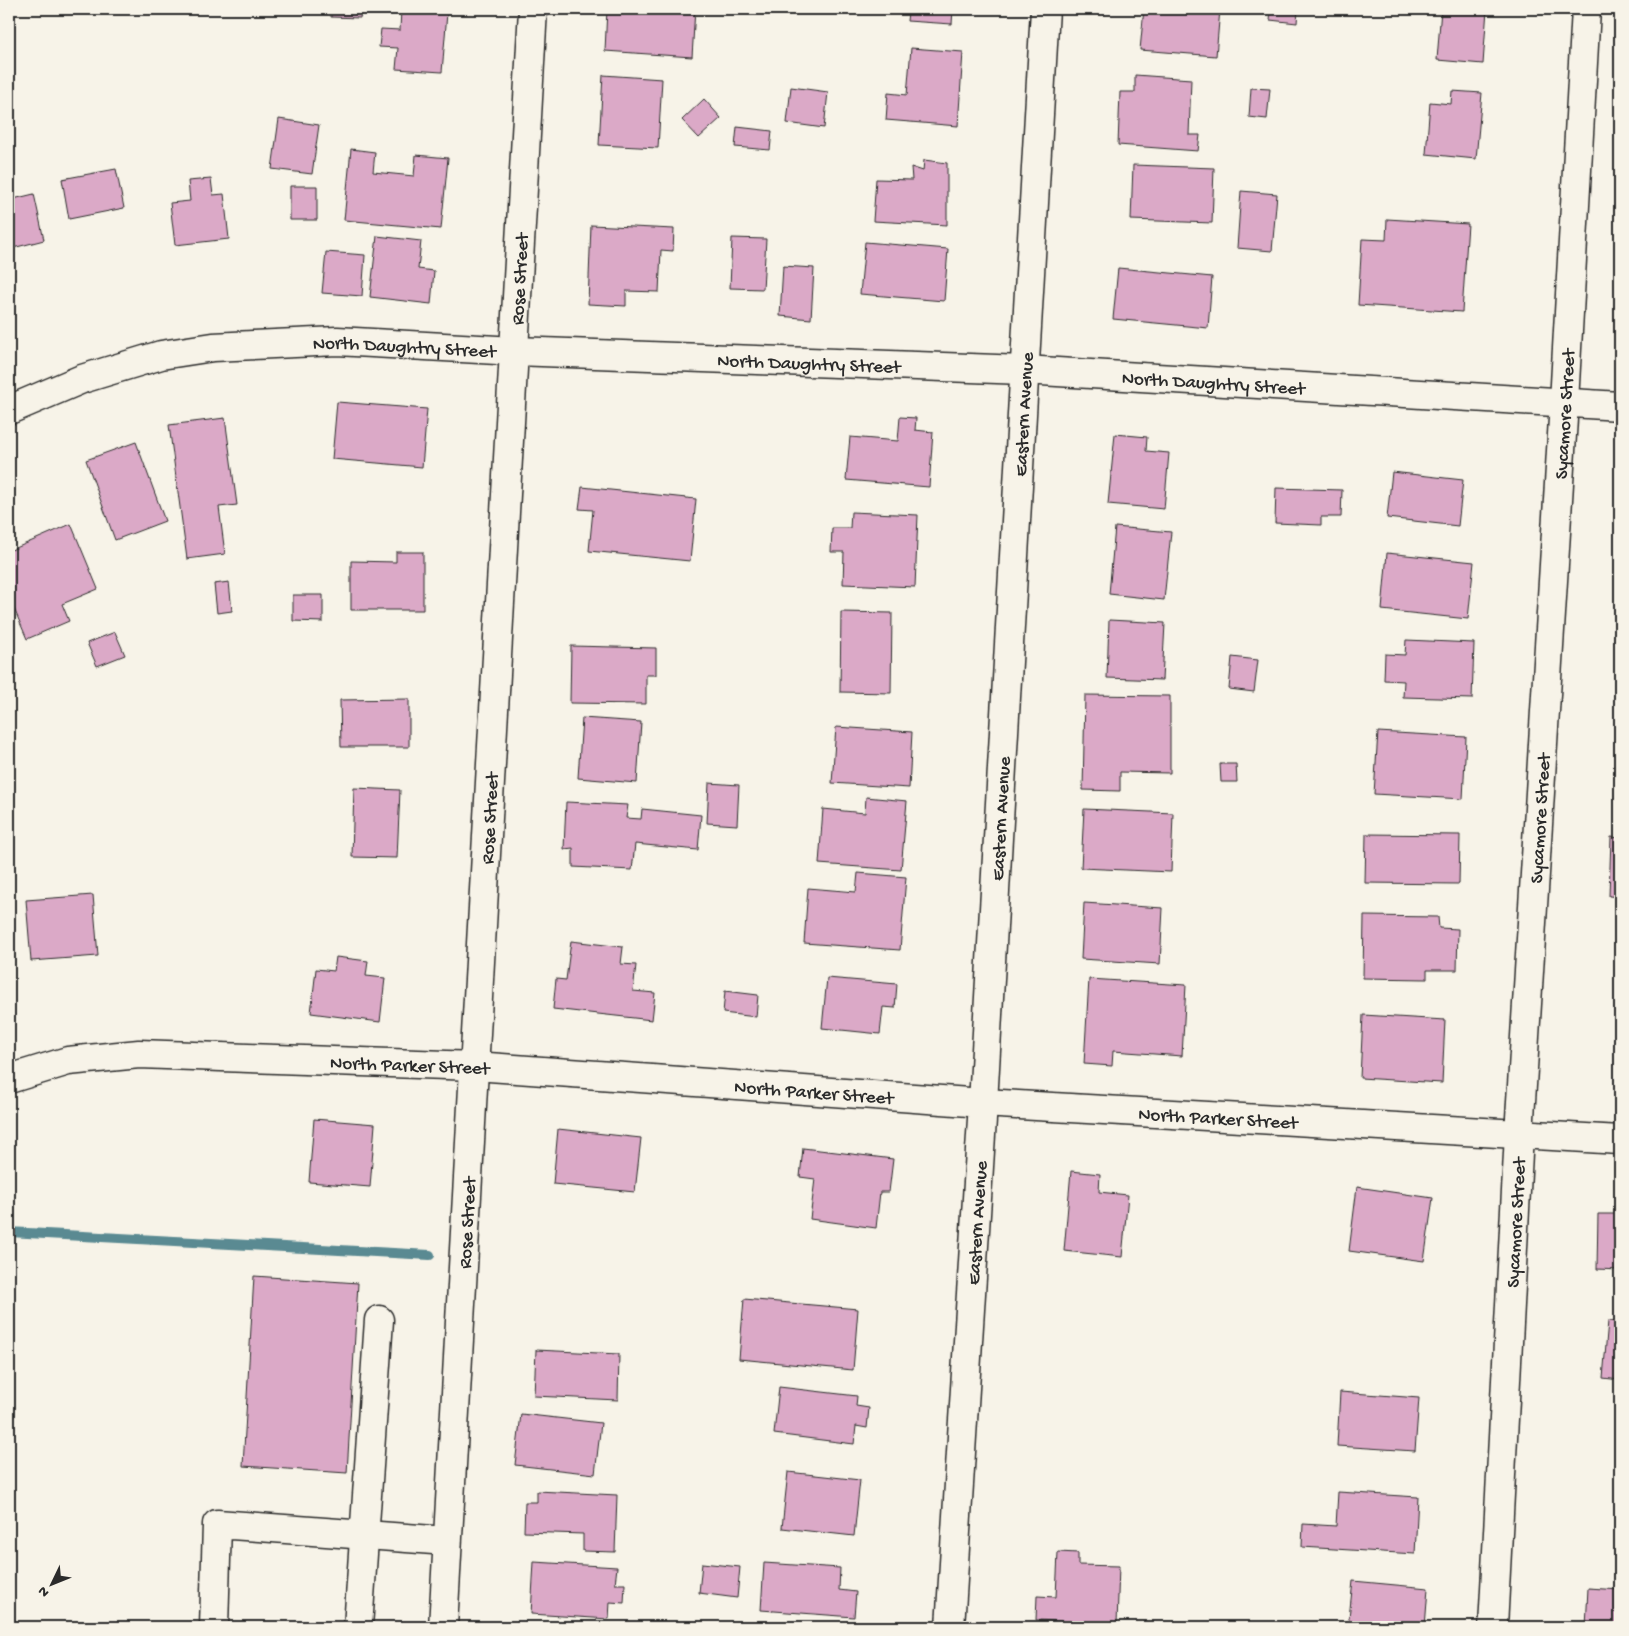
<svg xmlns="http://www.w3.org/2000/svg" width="1629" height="1636" viewBox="0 0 1629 1636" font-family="'Gochi Hand',sans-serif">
<rect width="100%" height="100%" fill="#f7f3e8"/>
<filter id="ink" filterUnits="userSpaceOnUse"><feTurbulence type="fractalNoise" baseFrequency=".02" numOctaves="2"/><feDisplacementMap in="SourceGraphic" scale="10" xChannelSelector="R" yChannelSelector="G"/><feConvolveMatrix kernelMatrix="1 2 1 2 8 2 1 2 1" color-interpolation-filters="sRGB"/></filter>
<g filter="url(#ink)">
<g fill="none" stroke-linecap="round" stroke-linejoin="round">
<!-- stream -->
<path stroke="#5a8a92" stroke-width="10" d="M9,1232L430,1255"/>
</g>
<!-- building -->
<path fill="#dba9c7" stroke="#2b2b2b" d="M331,9H361L360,18L331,17Z
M401,9L447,13L442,72L396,69L398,48L379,47L381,29L400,30Z
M607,9H695L692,57L605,51Z
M894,9H953L952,24L907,21L908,12H893Z
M1144,9H1220L1216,56L1140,50Z
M1271,9H1298L1297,23L1270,20Z
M1441,9H1487L1483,64L1437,60Z
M911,48L963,52L958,126L886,120L888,93L907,95Z
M603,75L662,79L658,148L599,145Z
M1135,75L1191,79L1189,135H1200L1198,151L1118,145L1120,92H1135Z
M791,87L828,92L824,128L787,123Z
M1251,88L1270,89L1267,119L1249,117Z
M1452,91L1482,93L1476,159L1426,154L1430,102L1451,104Z
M704,99L721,118L699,138L682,120Z
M279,119L319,125L312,174L272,169Z
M737,127L772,131L770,150L735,147Z
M351,149L375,152L373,172L414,176L416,155L448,158L441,229L344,220Z
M924,160L947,163V225L873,221L876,179L912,180L911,167L923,171Z
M1133,165L1214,168L1212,223L1131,220Z
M116,169L124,208L69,219L62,179Z
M211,179L213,195L224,194L229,239L175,245L170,203L190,201L188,181Z
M290,186H317V220H290Z
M1241,191L1277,194L1272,251L1237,248Z
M34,194L44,240L9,249V200Z
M1387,219L1468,224L1462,312L1358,305L1362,239L1386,240Z
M591,225L674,229L673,251L661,250L659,292L626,291V306L588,304Z
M377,236L421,241L418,269L434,271L431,304L370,297Z
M732,238L766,239L763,289L730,288Z
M865,242L948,249L944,301L860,294Z
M326,252L365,255L362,296L322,293Z
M783,266L814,268L811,319L780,316Z
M1118,268L1212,277L1208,328L1113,319Z
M337,402L427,409L422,467L332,459Z
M900,417L916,418L915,430L933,432L929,487L846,480L850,437L898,441Z
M225,418L237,505L219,507L225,554L187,559L169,425Z
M1115,434L1147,437L1146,451L1169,453L1164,509L1108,504Z
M136,442L165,521L115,540L86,460Z
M1392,472L1463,480L1458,526L1387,518Z
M582,487L696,499L690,561L589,551L593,510L579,509Z
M1276,488L1342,490L1341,517H1321V525L1275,523Z
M851,512L918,515L915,587L843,584L844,552H831L832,528H850Z
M71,524L98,589L62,604L69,621L27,639L9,597V551Z
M1115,527L1171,532L1164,600L1109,594Z
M396,552H423V610H351V561L396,562Z
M1387,553L1474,562L1468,619L1382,610Z
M229,582L232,611L217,613L214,584Z
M293,595H323V622L293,621Z
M841,612L892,613L891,693L840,692Z
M1109,620L1165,623L1162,680L1107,678Z
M115,632L125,655L97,666L87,643Z
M1406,640L1474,643L1472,699L1403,697L1404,681L1384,680L1385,654L1405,655Z
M571,646L656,648V675H646V704L570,703Z
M1232,657L1258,660L1254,692L1229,689Z
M1085,695L1170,696V773L1120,772V791L1083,790Z
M409,699V747H341L340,700Z
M582,718L641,722L637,783L578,778Z
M836,727L912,732L909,788L832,783Z
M1378,732L1466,737L1463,799L1374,794Z
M1220,764H1236L1237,782H1221Z
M709,783L739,785L737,825L707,823Z
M354,788L400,790L397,858L352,857Z
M866,797L907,801L901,870L819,864L823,809L865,813Z
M566,802L628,805L626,818L641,819L642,809L701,815L698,850L635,844L632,870L573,867V848L564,849Z
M1084,809L1173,813L1171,872L1081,868Z
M1366,834L1460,835L1459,884L1365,883Z
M1611,837L1620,838V897L1609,896Z
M858,873L906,877L900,950L804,943L808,888L856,892Z
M93,895L98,956L31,961L26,900Z
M1084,903L1163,908L1160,964L1081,959Z
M1364,916L1438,917L1439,928L1458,929L1457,970H1427V979L1363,978Z
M571,941L623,947L621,964L636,965L633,991L655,993L652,1020L553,1009L556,979L566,980Z
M336,957L368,961L366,976L385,978L380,1022L311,1013L316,969L334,971Z
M827,978L897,984L895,1008L883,1007L880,1034L822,1028Z
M1089,979L1186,985L1182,1056L1113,1051L1112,1066L1084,1064Z
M725,991L758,995L756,1017L723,1013Z
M1363,1015L1445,1020L1442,1083L1360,1078Z
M314,1119L375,1124L370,1187L309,1182Z
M558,1129L641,1138L635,1192L553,1184Z
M803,1148L893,1159L889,1192H880L876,1228L810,1219L815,1179L800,1177Z
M1071,1171L1100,1174L1099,1192L1128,1195L1122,1257L1064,1251Z
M1357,1187L1433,1198L1424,1261L1349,1251Z
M1598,1214H1620V1270L1597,1269Z
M254,1276L358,1283L347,1473L243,1466Z
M744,1299L858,1309L853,1370L739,1359Z
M1608,1321L1620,1322V1380L1603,1378Z
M536,1350L619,1354L618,1400L534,1396Z
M779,1387L857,1396L856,1406L869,1408L867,1428L856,1426L854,1444L774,1434Z
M1340,1392L1419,1398L1415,1451L1337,1446Z
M521,1414L601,1423L595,1474L515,1465Z
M788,1472L860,1480L854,1536L782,1528Z
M537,1491L617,1495L615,1552L583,1551V1534L524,1532L525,1502H537Z
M1338,1492L1418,1497L1415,1554L1302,1547L1303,1524L1336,1526Z
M1058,1552L1078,1553V1565L1119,1566L1117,1624L1036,1620L1037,1596L1056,1597Z
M534,1562L617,1567L615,1584H625L624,1603L610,1602L609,1619L531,1614Z
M702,1563L740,1567L737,1598L699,1593Z
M764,1563L840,1568L839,1590L856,1592L854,1617L761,1610Z
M1353,1581L1428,1588L1425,1627H1348Z
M1588,1588L1620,1590V1627H1586Z"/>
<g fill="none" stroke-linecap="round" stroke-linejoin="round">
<defs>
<g id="minor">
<path id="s1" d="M9,410L82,379L161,355L213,347L337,341L515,351L1024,370L1620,406"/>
<path id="s2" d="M9,1079L68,1061L139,1054L475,1066L983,1103L1620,1140"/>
<path d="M214,1627L217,1524L447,1541"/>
<path d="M358,1627L379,1320"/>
<path id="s3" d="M443,1627L533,9"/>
<path id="s4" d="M950,1627L983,1103L1045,9"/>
<path id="s5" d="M1493,1627L1519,1134L1564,402L1586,9"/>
</g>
</defs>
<!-- minor casing -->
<use href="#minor" stroke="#2b2b2b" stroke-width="31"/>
<!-- minor -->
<use href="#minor" stroke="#f7f3e8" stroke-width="28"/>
</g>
</g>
<g text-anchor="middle" stroke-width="5" stroke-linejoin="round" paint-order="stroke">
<!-- street labels -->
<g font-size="19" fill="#2b2b2b" stroke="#f7f3e8">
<text dy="7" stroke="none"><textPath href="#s3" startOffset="1350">Rose Street</textPath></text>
<text dy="7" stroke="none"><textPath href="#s1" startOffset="406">North Daughtry Street</textPath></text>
<text dy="7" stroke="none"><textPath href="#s1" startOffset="811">North Daughtry Street</textPath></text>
<text dy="7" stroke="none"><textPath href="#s1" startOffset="1216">North Daughtry Street</textPath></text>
<text dy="7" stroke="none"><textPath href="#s4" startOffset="1215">Eastern Avenue</textPath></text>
<text dy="7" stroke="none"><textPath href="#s5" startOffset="1215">Sycamore Street</textPath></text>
<text dy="7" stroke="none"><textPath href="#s3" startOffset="810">Rose Street</textPath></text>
<text dy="7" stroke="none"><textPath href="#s4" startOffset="810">Eastern Avenue</textPath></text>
<text dy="7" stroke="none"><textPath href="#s5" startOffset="810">Sycamore Street</textPath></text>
<text dy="7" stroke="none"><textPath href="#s2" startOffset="404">North Parker Street</textPath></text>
<text dy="7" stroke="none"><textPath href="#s2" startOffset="809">North Parker Street</textPath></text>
<text dy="7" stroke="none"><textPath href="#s2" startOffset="1214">North Parker Street</textPath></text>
<text dy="7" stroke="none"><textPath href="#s3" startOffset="405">Rose Street</textPath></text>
<text dy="7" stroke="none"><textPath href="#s4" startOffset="405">Eastern Avenue</textPath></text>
<text dy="7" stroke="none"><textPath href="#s5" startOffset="405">Sycamore Street</textPath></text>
</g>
</g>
<!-- margin -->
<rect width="1629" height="1636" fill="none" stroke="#f7f3e8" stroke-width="30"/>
<rect x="15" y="15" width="1599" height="1606" fill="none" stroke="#2b2b2b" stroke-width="2" filter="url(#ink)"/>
<!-- north arrow -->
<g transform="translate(52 1584) rotate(227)" stroke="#f7f3e8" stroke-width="4" paint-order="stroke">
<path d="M0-4L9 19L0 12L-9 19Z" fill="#2b2b2b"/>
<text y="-8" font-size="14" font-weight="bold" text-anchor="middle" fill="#2b2b2b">N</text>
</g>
</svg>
